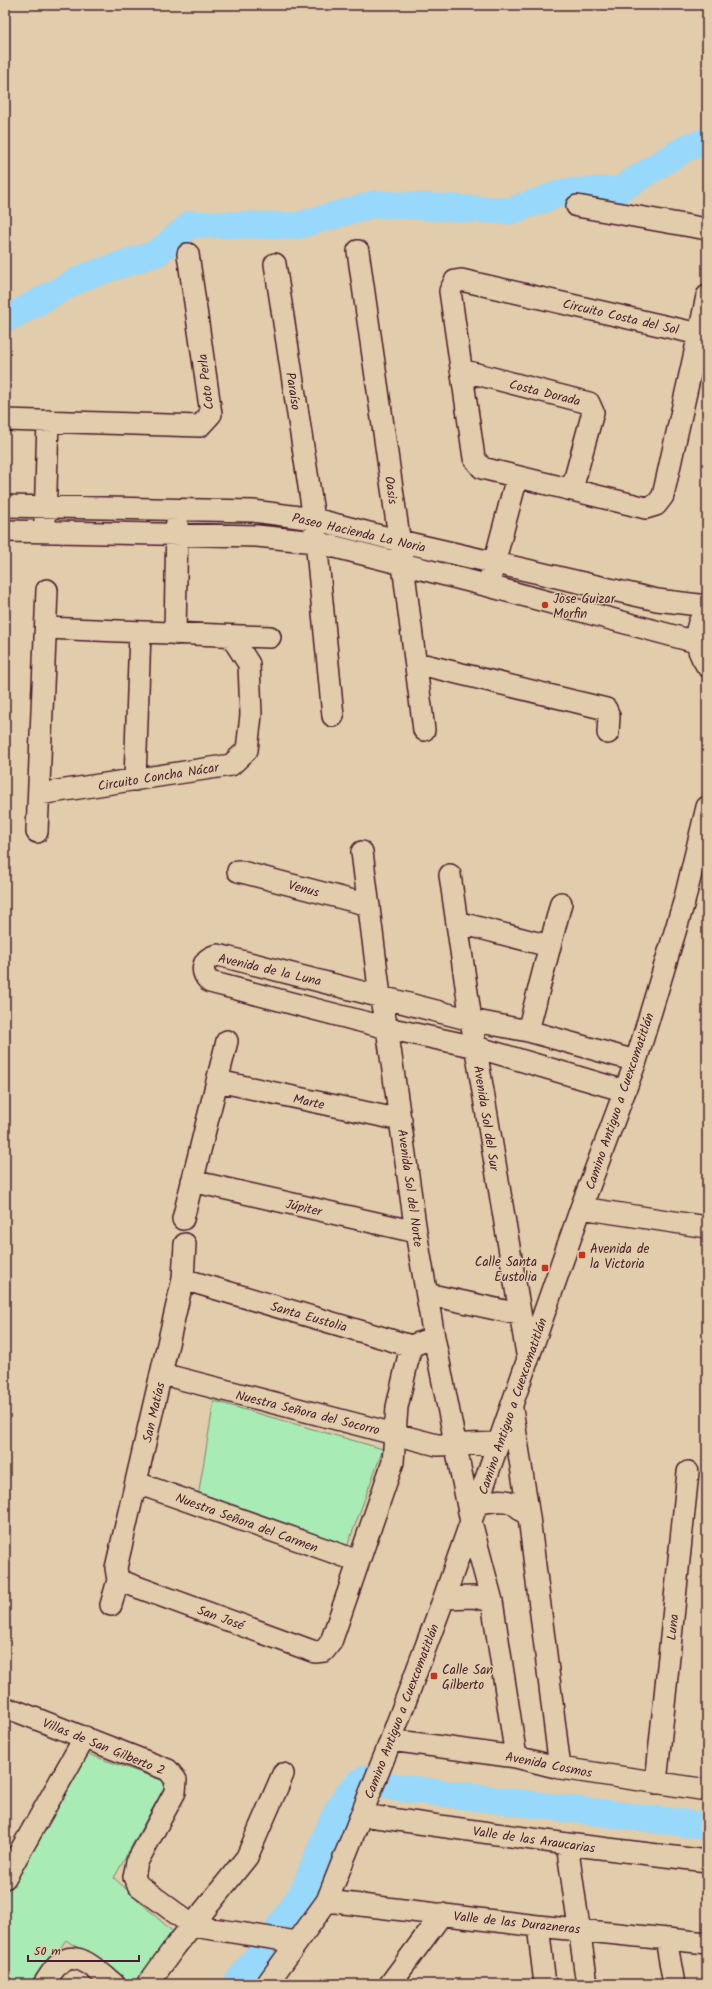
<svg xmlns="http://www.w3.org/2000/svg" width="712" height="1989" viewBox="0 0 712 1989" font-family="Kalam,sans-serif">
<rect width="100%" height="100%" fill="#e1ccab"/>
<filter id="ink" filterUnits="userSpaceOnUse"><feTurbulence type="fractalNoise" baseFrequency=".025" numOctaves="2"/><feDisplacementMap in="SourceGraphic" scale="8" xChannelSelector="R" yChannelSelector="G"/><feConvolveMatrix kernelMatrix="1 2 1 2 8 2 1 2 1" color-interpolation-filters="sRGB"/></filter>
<g filter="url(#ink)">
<!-- green -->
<path fill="#a8ebb5" stroke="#798570" d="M214,1401L383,1449L344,1555L198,1497Z
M85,1753L167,1782L114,1878L174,1933L136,1984H130L66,1940L33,1984H5V1891Z"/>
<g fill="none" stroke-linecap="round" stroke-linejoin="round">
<!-- river -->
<path stroke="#98d8fa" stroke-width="27" d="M5,320L84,277L157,253L191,224L296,226L375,204L510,211L565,192L619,190L686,148L707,141
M279,1927C287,1915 298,1902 304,1889C319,1859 336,1792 366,1778L392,1787L707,1826
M236,1984L261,1952"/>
<defs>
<path id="minor" d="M577,206L707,229
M358,251L403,565L424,730
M275,264L314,519L333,716
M461,280L699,334L663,496L656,505L646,508L482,468L474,458L450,291L455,281Z
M699,334L707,296
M461,370L589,403L593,412L572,489
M5,420L200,426L211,414L188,254
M5,506L253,511L314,519L400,541L657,600L707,606
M45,522L48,421
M5,531L257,536L316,542L489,586L696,642
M491,575L517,477
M707,610C692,627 694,647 707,666
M46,628L270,637
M175,634L177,521
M416,663L606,709L609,716L608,733
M135,780L140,632
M39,794L231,765L247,750L251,715L249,664L231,636
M37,832L47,590
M362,852L380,996L387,1028L416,1232L434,1337L471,1522L492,1601L516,1757
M238,871L369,905
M450,875L471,1020L528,1360
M457,922L549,946
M528,1031L561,903
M218,1081L401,1120
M625,1091L476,1047L387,1028L210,982C199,971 202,958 218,955L471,1020L528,1031L636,1061
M192,1181L416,1232
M581,1208L707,1227
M183,1219L227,1041
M183,1279L411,1346L424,1341
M427,1294L519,1314
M162,1374L437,1445L499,1443
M512,1409L529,1517L560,1768
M137,1483L358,1561
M478,1503C504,1500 509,1496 529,1517
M118,1580L315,1652L324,1651L331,1642L393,1462L397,1407L411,1346
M444,1598L473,1597L492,1601
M111,1605L118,1580L116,1568L183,1279L185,1244
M5,1710L16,1711L168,1770L176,1780L175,1792L137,1862L134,1877L138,1885L193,1926L297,1942
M391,1740L516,1757L560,1768L707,1790
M656,1783L688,1472
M362,1815L567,1844L707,1861
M567,1844L587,1984
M5,1878L85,1737
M327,1901L538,1926L707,1943
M538,1926L545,1984
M666,1939L674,1984
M44,1984C48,1978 53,1969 59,1964C77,1947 100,1973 114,1984
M148,1984L174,1948L247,1857L283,1774
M267,1984L327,1901L387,1750L444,1598L581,1208L636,1061L684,902L707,807
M390,1984L442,1914"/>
</defs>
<!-- minor casing -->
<use href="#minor" stroke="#4a1f2b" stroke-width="24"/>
<!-- minor -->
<use href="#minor" stroke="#e1ccab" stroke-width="21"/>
</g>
</g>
<!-- markers -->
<g fill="#c8321e" stroke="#e1ccab" stroke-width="1.5">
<circle cx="545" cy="605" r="4"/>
<rect x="578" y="1251" width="8" height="8" rx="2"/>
<rect x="541" y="1264" width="8" height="8" rx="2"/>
<rect x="430" y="1672" width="8" height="8" rx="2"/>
</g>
<g text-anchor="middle" stroke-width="3" stroke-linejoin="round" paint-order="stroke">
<!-- street labels -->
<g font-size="13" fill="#4a1f2b" stroke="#e1ccab">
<text transform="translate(621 316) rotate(13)" y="5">Circuito Costa del Sol</text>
<text transform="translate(205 382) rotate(-97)" y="5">Coto Perla</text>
<text transform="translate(294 391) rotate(81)" y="5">Paraíso</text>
<text transform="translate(545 392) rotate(14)" y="5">Costa Dorada</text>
<text transform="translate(392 490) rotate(82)" y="5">Oasis</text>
<text transform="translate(359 532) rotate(13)" y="5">Paseo Hacienda La Noria</text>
<text transform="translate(158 776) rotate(-9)" y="5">Circuito Concha Nácar</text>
<text transform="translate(304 888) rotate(15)" y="5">Venus</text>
<text transform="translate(270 969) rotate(13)" y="5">Avenida de la Luna</text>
<text transform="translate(309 1101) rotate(12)" y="5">Marte</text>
<text transform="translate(619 1101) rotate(-71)" y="5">Camino Antiguo a Cuexcomatitlán</text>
<text transform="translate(487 1118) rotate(81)" y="5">Avenida Sol del Sur</text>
<text transform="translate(411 1188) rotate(82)" y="5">Avenida Sol del Norte</text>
<text transform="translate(304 1207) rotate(13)" y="5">Júpiter</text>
<text transform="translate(309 1316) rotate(16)" y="5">Santa Eustolia</text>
<text transform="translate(512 1406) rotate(-71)" y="5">Camino Antiguo a Cuexcomatitlán</text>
<text transform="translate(153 1412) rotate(-77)" y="5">San Matías</text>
<text transform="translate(308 1412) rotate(14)" y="5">Nuestra Señora del Socorro</text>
<text transform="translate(247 1522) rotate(20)" y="5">Nuestra Señora del Carmen</text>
<text transform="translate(221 1617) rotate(20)" y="5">San José</text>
<text transform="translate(672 1627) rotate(-84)" y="5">Luna</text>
<text transform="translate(401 1711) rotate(-69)" y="5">Camino Antiguo a Cuexcomatitlán</text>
<text transform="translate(104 1746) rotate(22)" y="5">Villas de San Gilberto 2</text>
<text transform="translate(549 1764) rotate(11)" y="5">Avenida Cosmos</text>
<text transform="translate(534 1839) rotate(8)" y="5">Valle de las Araucarias</text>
<text transform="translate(517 1922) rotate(6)" y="5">Valle de las Durazneras</text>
</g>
<!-- poi labels -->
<g font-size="13" fill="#4a1f2b" stroke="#e1ccab" text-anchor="start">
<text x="553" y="603">Jose Guizar<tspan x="553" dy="15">Morfin</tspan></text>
<text x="590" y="1253">Avenida de<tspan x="590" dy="15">la Victoria</tspan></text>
<text x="537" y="1266" text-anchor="end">Calle Santa<tspan x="537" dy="15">Eustolia</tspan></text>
<text x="442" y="1674">Calle San<tspan x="442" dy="15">Gilberto</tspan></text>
</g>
</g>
<!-- margin -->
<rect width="712" height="1989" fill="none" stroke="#e1ccab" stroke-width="20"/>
<rect x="10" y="10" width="692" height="1969" fill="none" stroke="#4a1f2b" stroke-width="1.5" filter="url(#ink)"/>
<!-- scale -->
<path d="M28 1955v6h111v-6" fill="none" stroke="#4a1f2b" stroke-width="2"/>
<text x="34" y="1955" font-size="12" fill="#4a1f2b" stroke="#e1ccab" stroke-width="3" paint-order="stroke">50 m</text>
</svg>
